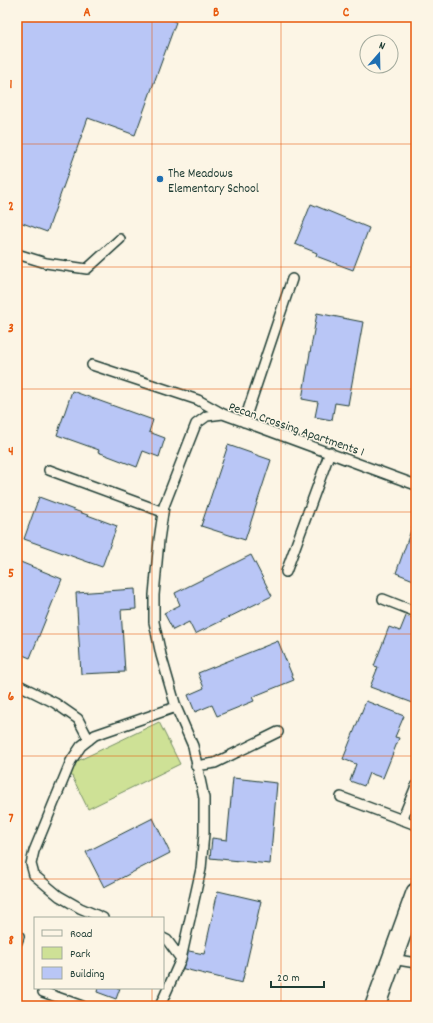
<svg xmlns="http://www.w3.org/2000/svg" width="433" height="1023" viewBox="0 0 433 1023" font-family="Dekko,sans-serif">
<rect width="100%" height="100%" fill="#fcf5e5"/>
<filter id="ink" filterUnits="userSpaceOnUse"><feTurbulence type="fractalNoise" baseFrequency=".025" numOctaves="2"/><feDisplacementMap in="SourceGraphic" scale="8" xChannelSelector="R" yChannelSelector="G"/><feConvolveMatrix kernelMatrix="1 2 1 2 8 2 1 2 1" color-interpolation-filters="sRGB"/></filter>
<g filter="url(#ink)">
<!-- green -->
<path fill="#cee196" stroke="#768f65" d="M159,722L180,764L88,809L67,766Z"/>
<!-- building -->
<path fill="#b9c6f6" stroke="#1f3d34" d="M17,17H163L176,22L135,135L88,118L47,232L17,221Z
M311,204L369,228L353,270L316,256L317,253L295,244Z
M317,313L363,322L348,405L335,403L332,420L315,417L318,402L302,399Z
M72,391L153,420L149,432L165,438L159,457L143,451L137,467L98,452L99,450L57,435Z
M228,445L271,460L245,540L201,526Z
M39,497L117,526L102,567L24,539Z
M416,516V581L396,573Z
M251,555L272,596L195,634L189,622L173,630L164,613L180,605L175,593Z
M18,561L62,579L30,658L18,653L17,655Z
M135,589L136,609L121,610L125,672L81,674L76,593Z
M406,616L416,620V694L413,703L370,687L378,667L374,666L389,627L400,631Z
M278,641L294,680L252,697L254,701L217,716L212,705L195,712L188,695L204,688L198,673Z
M366,701L404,716L395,737L399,738L383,778L369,773L364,786L350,781L356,764L343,759Z
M233,778L277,783L270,864L210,858L212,838L227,840Z
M153,818L170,853L104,887L86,852Z
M218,891L261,901L242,983L180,968L184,950L204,954Z
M98,988H120L116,999L97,992Z"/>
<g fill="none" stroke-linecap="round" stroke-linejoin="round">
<defs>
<path id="service" d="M17,254L46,263L87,269L120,239
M92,365L198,400L223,414
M244,422L292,279
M49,470L163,512
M286,572L330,452
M383,599L416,612
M17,684L55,703L78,719L89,740
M196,766L215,763L278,732
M341,797L416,825
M402,820L416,786
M103,918L80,908L59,896L34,875L31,864L34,851L71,761L81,746L95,735L176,707
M163,938L167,940L181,959
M17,942L19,936
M392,959L416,963
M43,992L82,1006
M160,1006L181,959L201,869L204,833V798L193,746L176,707L161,655L154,622V595L159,540L164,506L196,424L207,416L223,414L416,485"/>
<path id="minor" d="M375,1006L416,893"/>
</defs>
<!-- service casing -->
<use href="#service" stroke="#1f3d34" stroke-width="12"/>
<!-- minor casing -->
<use href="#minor" stroke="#1f3d34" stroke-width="22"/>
<!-- service -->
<use href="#service" stroke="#fcf5e5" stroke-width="9"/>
<!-- minor -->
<use href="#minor" stroke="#fcf5e5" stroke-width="19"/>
</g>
</g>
<!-- grid -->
<path fill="none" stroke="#e8590c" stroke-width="1" stroke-opacity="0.55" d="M152,17V918M281,17V1006M17,144H416M17,267H416M17,389H416M17,512H416M17,634H416M17,756H416M17,879H416M152,988V1006"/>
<!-- markers -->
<circle fill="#1f6fb2" stroke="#fcf5e5" stroke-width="1.5" cx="160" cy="179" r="4"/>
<g text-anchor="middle" stroke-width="3" stroke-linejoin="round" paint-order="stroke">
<!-- poi labels -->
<g font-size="13" fill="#1f3d34" stroke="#fcf5e5" text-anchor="start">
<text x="168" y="177">The Meadows<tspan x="168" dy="15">Elementary School</tspan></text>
</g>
<!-- street labels -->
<g font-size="13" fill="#1f3d34" stroke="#fcf5e5">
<text transform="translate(297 428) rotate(19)" y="5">Pecan Crossing Apartments 1</text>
</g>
</g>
<!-- margin -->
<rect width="433" height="1023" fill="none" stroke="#fcf5e5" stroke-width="44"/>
<!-- legend -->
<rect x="34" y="917" width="130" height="72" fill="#fcf5e5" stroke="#a4ab9e"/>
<rect x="42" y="930" width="20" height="6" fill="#fcf5e5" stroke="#a4ab9e"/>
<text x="70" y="937" font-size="12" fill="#1f3d34">Road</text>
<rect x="42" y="947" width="20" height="12" fill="#cee196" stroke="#a4ab9e"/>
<text x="70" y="957" font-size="12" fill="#1f3d34">Park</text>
<rect x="42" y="967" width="20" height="12" fill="#b9c6f6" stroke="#a4ab9e"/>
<text x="70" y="977" font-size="12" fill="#1f3d34">Building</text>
<!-- north arrow -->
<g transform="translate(379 54) rotate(20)"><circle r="19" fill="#fcf5e5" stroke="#a4ab9e"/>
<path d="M0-3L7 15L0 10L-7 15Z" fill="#1f6fb2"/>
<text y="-6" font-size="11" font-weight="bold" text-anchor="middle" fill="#1f3d34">N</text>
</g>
<!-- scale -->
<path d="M271 981v6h53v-6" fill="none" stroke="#1f3d34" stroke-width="2"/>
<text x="277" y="981" font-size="12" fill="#1f3d34" stroke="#fcf5e5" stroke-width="3" paint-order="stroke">20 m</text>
<rect x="22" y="22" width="389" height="979" fill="none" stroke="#e8590c" stroke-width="1.5"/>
<g font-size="13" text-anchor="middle" font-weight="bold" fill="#e8590c">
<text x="87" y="16">A</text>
<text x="216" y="16">B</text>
<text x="346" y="16">C</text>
<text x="11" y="88">1</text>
<text x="11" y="210">2</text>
<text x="11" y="332">3</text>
<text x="11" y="455">4</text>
<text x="11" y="577">5</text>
<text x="11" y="700">6</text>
<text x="11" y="822">7</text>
<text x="11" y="944">8</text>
</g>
</svg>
